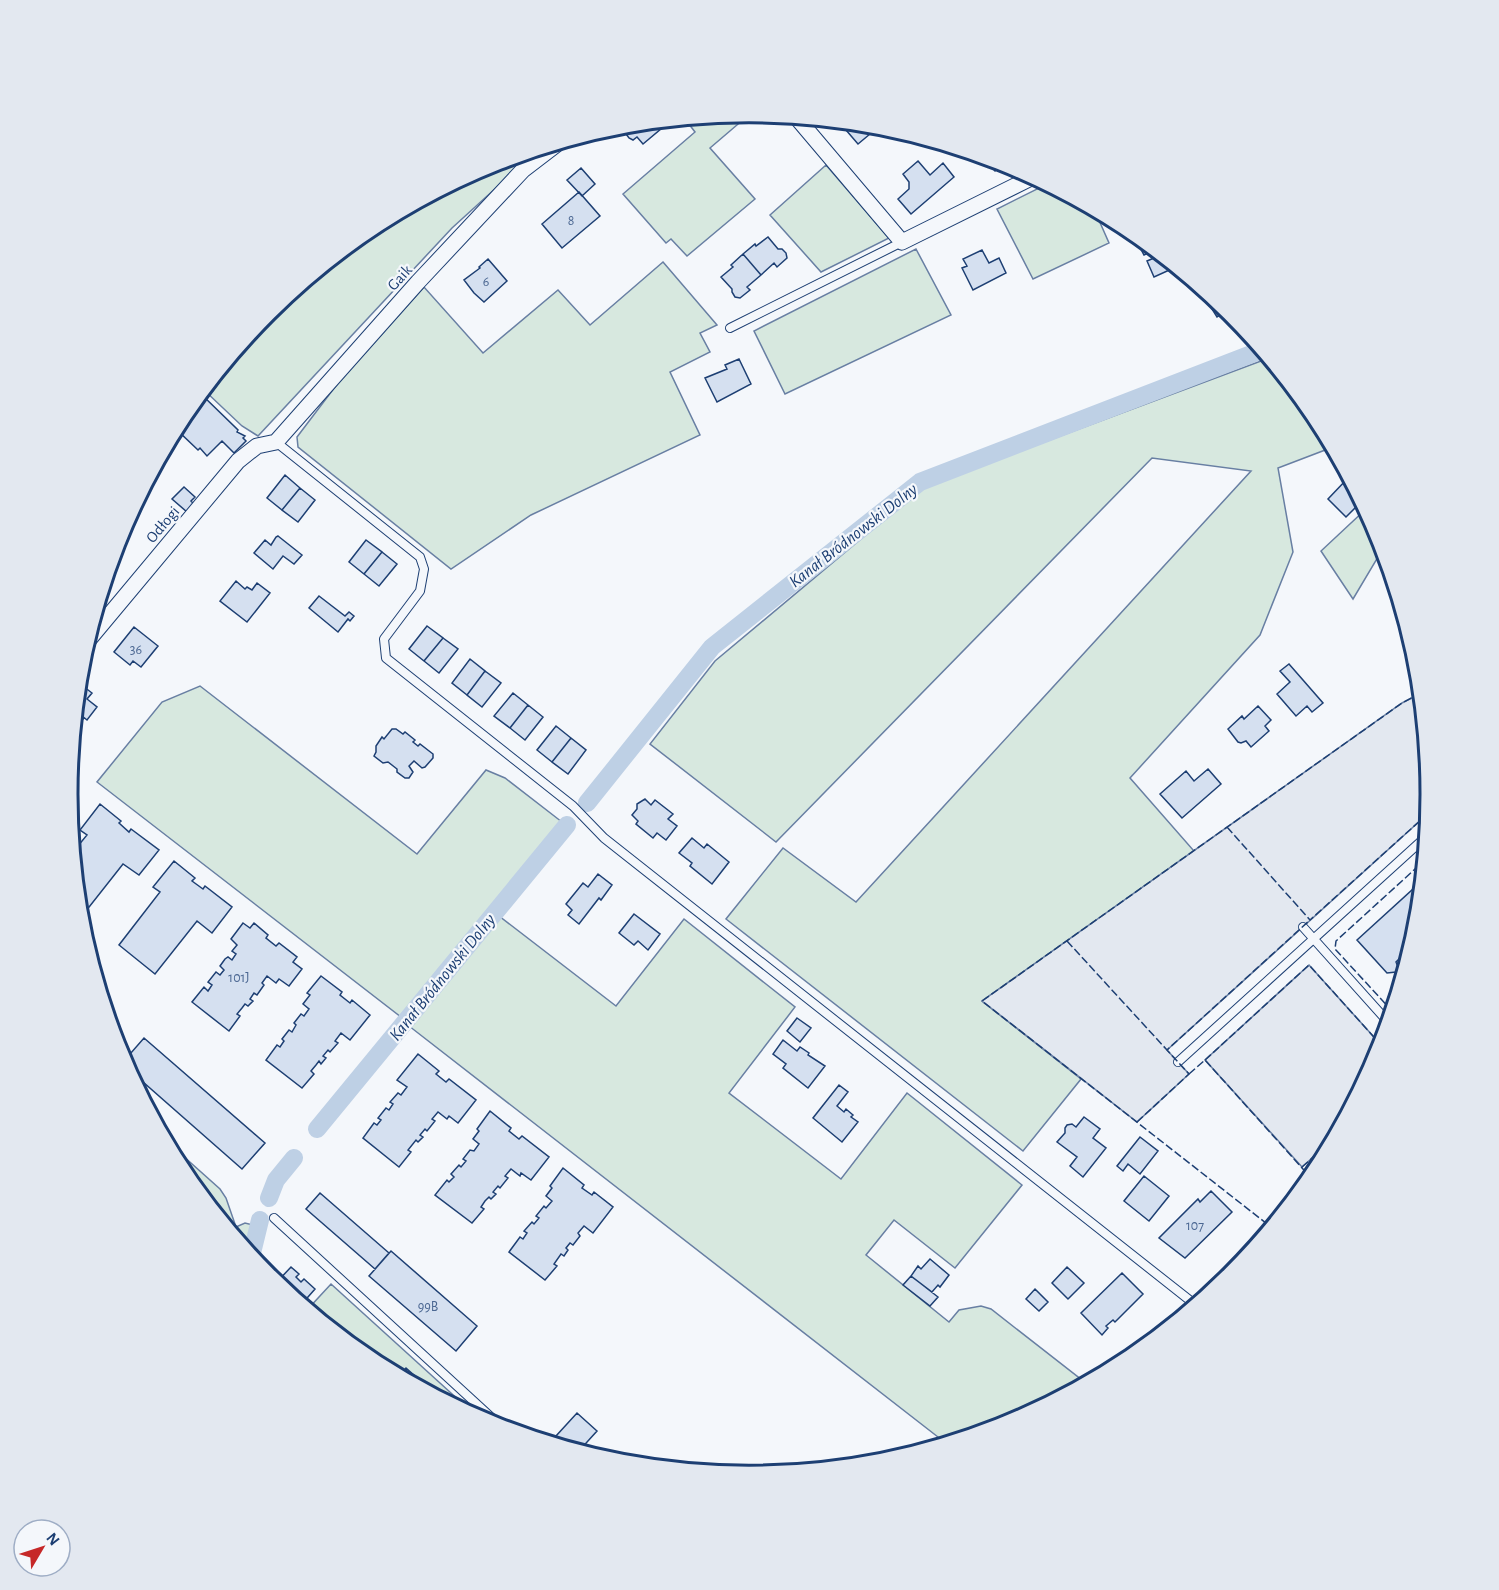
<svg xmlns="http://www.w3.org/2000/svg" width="1499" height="1590" viewBox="0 0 1499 1590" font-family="'Alegreya Sans',sans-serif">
<rect width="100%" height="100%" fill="#f4f7fb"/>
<!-- green -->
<path fill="#d7e8df" stroke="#687fa3" stroke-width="1.5" d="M751,113L710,148L755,199L687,256L671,239L666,243L623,194L695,132L685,119Z
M539,149L452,228L258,436L242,426L204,390L268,313L371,228L489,165Z
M826,165L889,238L821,272L770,215Z
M1047,184L1094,209L1109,243L1033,279L997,209Z
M916,249L951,315L785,394L754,331Z
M663,262L717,325L700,333L710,352L670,372L700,435L531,515L451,569L298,447L297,437L338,383L424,287L483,353L558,290L590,325Z
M1269,358L1317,416L1333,447L1278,468L1293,552L1260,635L1130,778L1194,851L982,1001L1081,1079L1023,1151L726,919L783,848L856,902L1251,471L1152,458L776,842L650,744L715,661L923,487Z
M1366,509L1380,534L1384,547L1353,599L1321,551Z
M200,686L417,854L486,770L505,778L562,822L401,1017L97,782L162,702Z
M499,916L616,1006L684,919L795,1007L729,1093L841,1179L907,1093L1022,1185L955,1268L894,1220L866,1255L949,1322L959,1310L981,1306L991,1309L1087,1384L1010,1425L947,1444L409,1026Z
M163,1138L220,1189L226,1198L236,1227L245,1223L253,1225L246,1251L182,1174Z
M331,1284L484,1423L370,1362L307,1310Z"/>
<!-- parking -->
<path fill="#e3e8f0" stroke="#687fa3" stroke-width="1.5" d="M1421,693L1431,795L1429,826L1422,819L1167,1050L1189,1074L1137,1122L982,1001L1402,703Z
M1309,965L1382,1046L1379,1056L1337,1136L1302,1167L1205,1060Z"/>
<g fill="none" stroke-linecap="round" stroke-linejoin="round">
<!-- canal -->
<path stroke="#bed0e5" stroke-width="18" d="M587,803L712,647L920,482L1262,350
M317,1129L567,825
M269,1198L276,1180L294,1158
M251,1257L260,1220"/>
</g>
<!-- building -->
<path fill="#d5e0f0" stroke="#1d3f73" stroke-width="1.5" d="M659,122L662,128L643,144L637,137L633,140L629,138L620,126Z
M854,123L873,125L876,129L858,144L846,130Z
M982,156L1004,163L995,171Z
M918,161L930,175L943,163L954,177L911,214L898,199L909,189V182L903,174Z
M581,168L595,184L582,196L567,180Z
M579,192L600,216L562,248L542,224Z
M768,237L778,249H782L786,253L787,258L777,267L774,263L761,275L743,254L755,244L756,246Z
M1141,238L1155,250L1144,255L1136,240Z
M982,250L989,263L999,258L1006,273L973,290L962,268L967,266L963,259Z
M743,254L761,275L747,287L750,290L740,298L735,297L732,292V289L721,277L733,267L731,265Z
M1161,255L1176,267L1154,277L1147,261Z
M488,259L507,281L484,302L474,293L464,280L480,268L479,267Z
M1213,297L1228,310L1217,317L1207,301Z
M739,359L751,384L717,402L705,378L727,369L725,365Z
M201,394L238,430L237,432L245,436L243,438L246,441L234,453L222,441L207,456L200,448L198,450L176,429L183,416Z
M285,475L300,488L282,510L267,498Z
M1348,478L1362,501L1346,517L1328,499Z
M184,487L195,497L191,501L194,504L187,512L172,499Z
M300,488L315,500L298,522L282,510Z
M278,536L302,555L294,564L283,556L273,569L254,553L265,540L271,545L276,537Z
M366,540L382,552L364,574L349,562Z
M382,552L397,564L379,586L364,574Z
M236,581L245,589L247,587L252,590L257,583L270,593L247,622L220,601Z
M319,596L345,616L349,612L354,616L350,621L348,619L338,632L309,608Z
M427,626L443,638L424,661L409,649Z
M134,627L158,646L141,667L133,661L130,665L114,652Z
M443,638L458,649L439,673L424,661Z
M470,659L485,671L467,695L452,683Z
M1289,664L1323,703L1312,712L1307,706L1296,716L1277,694L1290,682L1280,671Z
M485,671L501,683L482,707L467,695Z
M79,683L92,693L87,699L97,707L87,720L76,711Z
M513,693L528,705L510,728L494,716Z
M528,705L543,717L525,740L510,728Z
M1258,706L1271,720L1265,726L1269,731L1251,747L1246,741L1241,743L1238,742L1228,729L1242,716L1244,719Z
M76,711L84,718L74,728Z
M556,726L571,738L552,762L537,750Z
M392,729H396L403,734L405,732L415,740L413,742L418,746L420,744L433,754V758L425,767L422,768L414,761L409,766L413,772L409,778H405L397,772V769L388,762L383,763L374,756L376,752V746L382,737L384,739Z
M571,738L586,750L568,774L552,762Z
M1208,769L1221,784L1182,818L1160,794L1186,771L1194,781Z
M645,799L651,805L655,800L673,814L668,819L677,826L666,840L657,833L653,838L636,824L638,821L632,815L637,809V804Z
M100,804L121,821L119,823L129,832L131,829L159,850L139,875L123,864L82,916L79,914L73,852L87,835L80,830Z
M692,838L704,848L707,844L729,862L712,884L690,866L692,863L679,853Z
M174,861L195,878L192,881L203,889L205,886L232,907L212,933L197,921L155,974L119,945L160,892L153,887Z
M598,874L612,885L601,900L599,898L579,924L568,915L572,910L566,904L583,883L588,887Z
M1423,880L1418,928L1413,946L1396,962L1398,967L1396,972L1387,973L1357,940Z
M634,914L660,934L648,950L638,941L634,945L619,933Z
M243,923L250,928L254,923L268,935L266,938L276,946L279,943L297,957L293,962L302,969L289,986L279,979L276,983L267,976L262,983L264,985L257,995L254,993L250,999L253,1001L248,1006L245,1004L242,1008L237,1014L240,1016L229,1031L192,1002L204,987L208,991L212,985L208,982L216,972L220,975L224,970L220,966L225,959L228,957L232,960L236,954L232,951L237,945L231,939Z
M321,976L342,992L340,995L350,1003L352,1000L370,1015L350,1040L341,1033L335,1041L338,1043L330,1052L328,1050L323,1056L326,1058L321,1064L319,1061L316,1065L311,1071L314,1074L302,1088L266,1060L277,1045L280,1047L284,1041L282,1039L289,1030L292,1032L296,1025L294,1023L301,1014L304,1016L309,1009L303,1004L310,995L307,993Z
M797,1018L811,1028L800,1042L787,1031Z
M144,1038L265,1143L242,1169L126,1067L123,1062Z
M783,1040L797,1051L800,1047L809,1053L808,1055L825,1066L808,1088L783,1068L786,1064L773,1054Z
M418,1054L439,1071L436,1074L446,1082L449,1079L476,1100L458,1123L449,1116L447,1119L438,1112L432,1119L435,1121L427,1131L425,1129L420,1135L423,1137L418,1142L416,1140L408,1150L411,1152L399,1167L363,1138L374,1123L377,1125L381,1120L378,1118L386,1108L389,1110L393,1104L390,1102L398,1093L401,1095L407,1087L397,1080Z
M839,1085L848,1092L837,1106L844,1112L846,1109L853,1115L851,1117L858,1122L842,1142L813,1118Z
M490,1111L511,1128L509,1131L519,1139L522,1136L549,1157L531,1180L521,1173L520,1176L511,1169L505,1176L508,1178L500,1188L498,1186L493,1192L496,1194L491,1199L489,1197L485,1201L481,1207L484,1209L472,1223L435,1195L447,1180L449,1182L454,1177L451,1174L459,1165L461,1167L466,1161L463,1159L470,1150L474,1151L479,1144L473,1139L479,1131L477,1129Z
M1084,1117L1100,1129L1093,1138L1106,1148L1083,1177L1070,1166L1077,1157L1057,1142L1065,1133V1128L1067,1125L1072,1124L1076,1127Z
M1140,1137L1158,1151L1140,1174L1128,1164L1123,1171L1117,1166Z
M563,1168L584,1185L582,1188L592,1195L594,1192L613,1207L593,1233L584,1226L578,1233L580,1236L573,1245L570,1243L566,1248L568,1250L564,1256L561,1254L554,1264L557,1266L545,1280L509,1252L520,1237L523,1239L527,1233L524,1231L532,1222L534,1224L539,1218L536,1216L544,1206L546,1208L552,1201L546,1196L552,1188L550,1186Z
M1144,1176L1169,1196L1149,1221L1124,1201Z
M1211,1191L1232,1212L1185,1258L1159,1238L1198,1199L1200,1202Z
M320,1193L389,1253L375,1269L306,1209Z
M391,1251L477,1326L456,1351L369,1276Z
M930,1259L949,1275L940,1287L938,1285L932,1292L911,1276L918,1266L921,1269Z
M291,1267L299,1274L296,1277L301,1282L304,1279L315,1289L301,1305L276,1283Z
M1067,1267L1084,1283L1068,1299L1052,1283Z
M1122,1273L1143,1294L1115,1322L1113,1320L1106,1326L1108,1328L1102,1335L1081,1313Z
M911,1276L938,1297L930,1306L903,1285Z
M1035,1289L1048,1302L1039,1311L1026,1299Z
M406,1368L442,1400L398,1377Z
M577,1413L597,1431L578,1452L572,1450L556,1436Z"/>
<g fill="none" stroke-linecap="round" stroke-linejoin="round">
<defs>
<path id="service" d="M730,328L902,242
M276,442L420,557L424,569L420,591L384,639L386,658L573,806L604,838L1197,1306
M1303,927L1389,1023
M1178,1062L1428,835
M274,1218L505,1430"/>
<path id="minor" d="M797,118L902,242L1033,177
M86,643L238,461L257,446L276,442L418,282L523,170L557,144"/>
</defs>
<!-- service casing -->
<use href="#service" stroke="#1d3f73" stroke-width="10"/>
<!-- minor casing -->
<use href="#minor" stroke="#1d3f73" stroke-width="17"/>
<!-- service -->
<use href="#service" stroke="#f4f7fb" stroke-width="8"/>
<!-- minor -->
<use href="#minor" stroke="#f4f7fb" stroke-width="15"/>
<!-- fence -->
<path stroke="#1d3f73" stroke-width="1.5" stroke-dasharray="8 3" stroke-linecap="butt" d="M1422,819L1430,812
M1227,827L1310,920L1422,819L1429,826
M1067,941L1167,1050L1310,920
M1393,1012L1335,949L1336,941L1425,860
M1205,1060L1309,965L1382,1046
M1189,1074L1205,1060L1312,1179
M1137,1122L1189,1074L1167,1050
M1302,1167L1337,1136
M1283,1214L1271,1227L982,1001L1402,703L1421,693"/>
</g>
<g text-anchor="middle" stroke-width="4.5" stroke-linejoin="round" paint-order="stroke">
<!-- number labels -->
<g font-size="14" fill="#4b6792">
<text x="571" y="225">8</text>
<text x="486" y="286">6</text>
<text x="136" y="654">36</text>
<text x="239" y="982">101J</text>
<text x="1195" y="1230">107</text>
<text x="428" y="1311">99B</text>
</g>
<!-- street labels -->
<g font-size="16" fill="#1d3f73" stroke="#f4f7fb">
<text transform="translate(399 277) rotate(-48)" y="6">Gaik</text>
<text transform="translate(162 524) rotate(-50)" y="6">Odłogi</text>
</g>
<!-- water labels -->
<g font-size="18" font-style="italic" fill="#1d3f73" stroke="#f4f7fb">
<text transform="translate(853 535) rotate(-38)" y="6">Kanał Bródnowski Dolny</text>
<text transform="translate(442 977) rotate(-51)" y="6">Kanał Bródnowski Dolny</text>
</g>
</g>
<!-- crop -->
<path d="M0 0H1499V1590H0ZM78 794a671 671 0 1 1 1342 0a671 671 0 1 1-1342 0Z" fill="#e3e8f0" fill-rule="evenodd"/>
<path fill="none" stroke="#1d3f73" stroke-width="3" d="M78 794a671 671 0 1 1 1342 0a671 671 0 1 1-1342 0Z"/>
<!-- north arrow -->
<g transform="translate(42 1548) rotate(51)"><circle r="28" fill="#f4f7fb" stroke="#9eadc5" stroke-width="1.5"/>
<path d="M0-4.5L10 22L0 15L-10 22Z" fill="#c62828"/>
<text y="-9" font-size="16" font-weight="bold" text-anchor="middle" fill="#1d3f73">N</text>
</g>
</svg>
